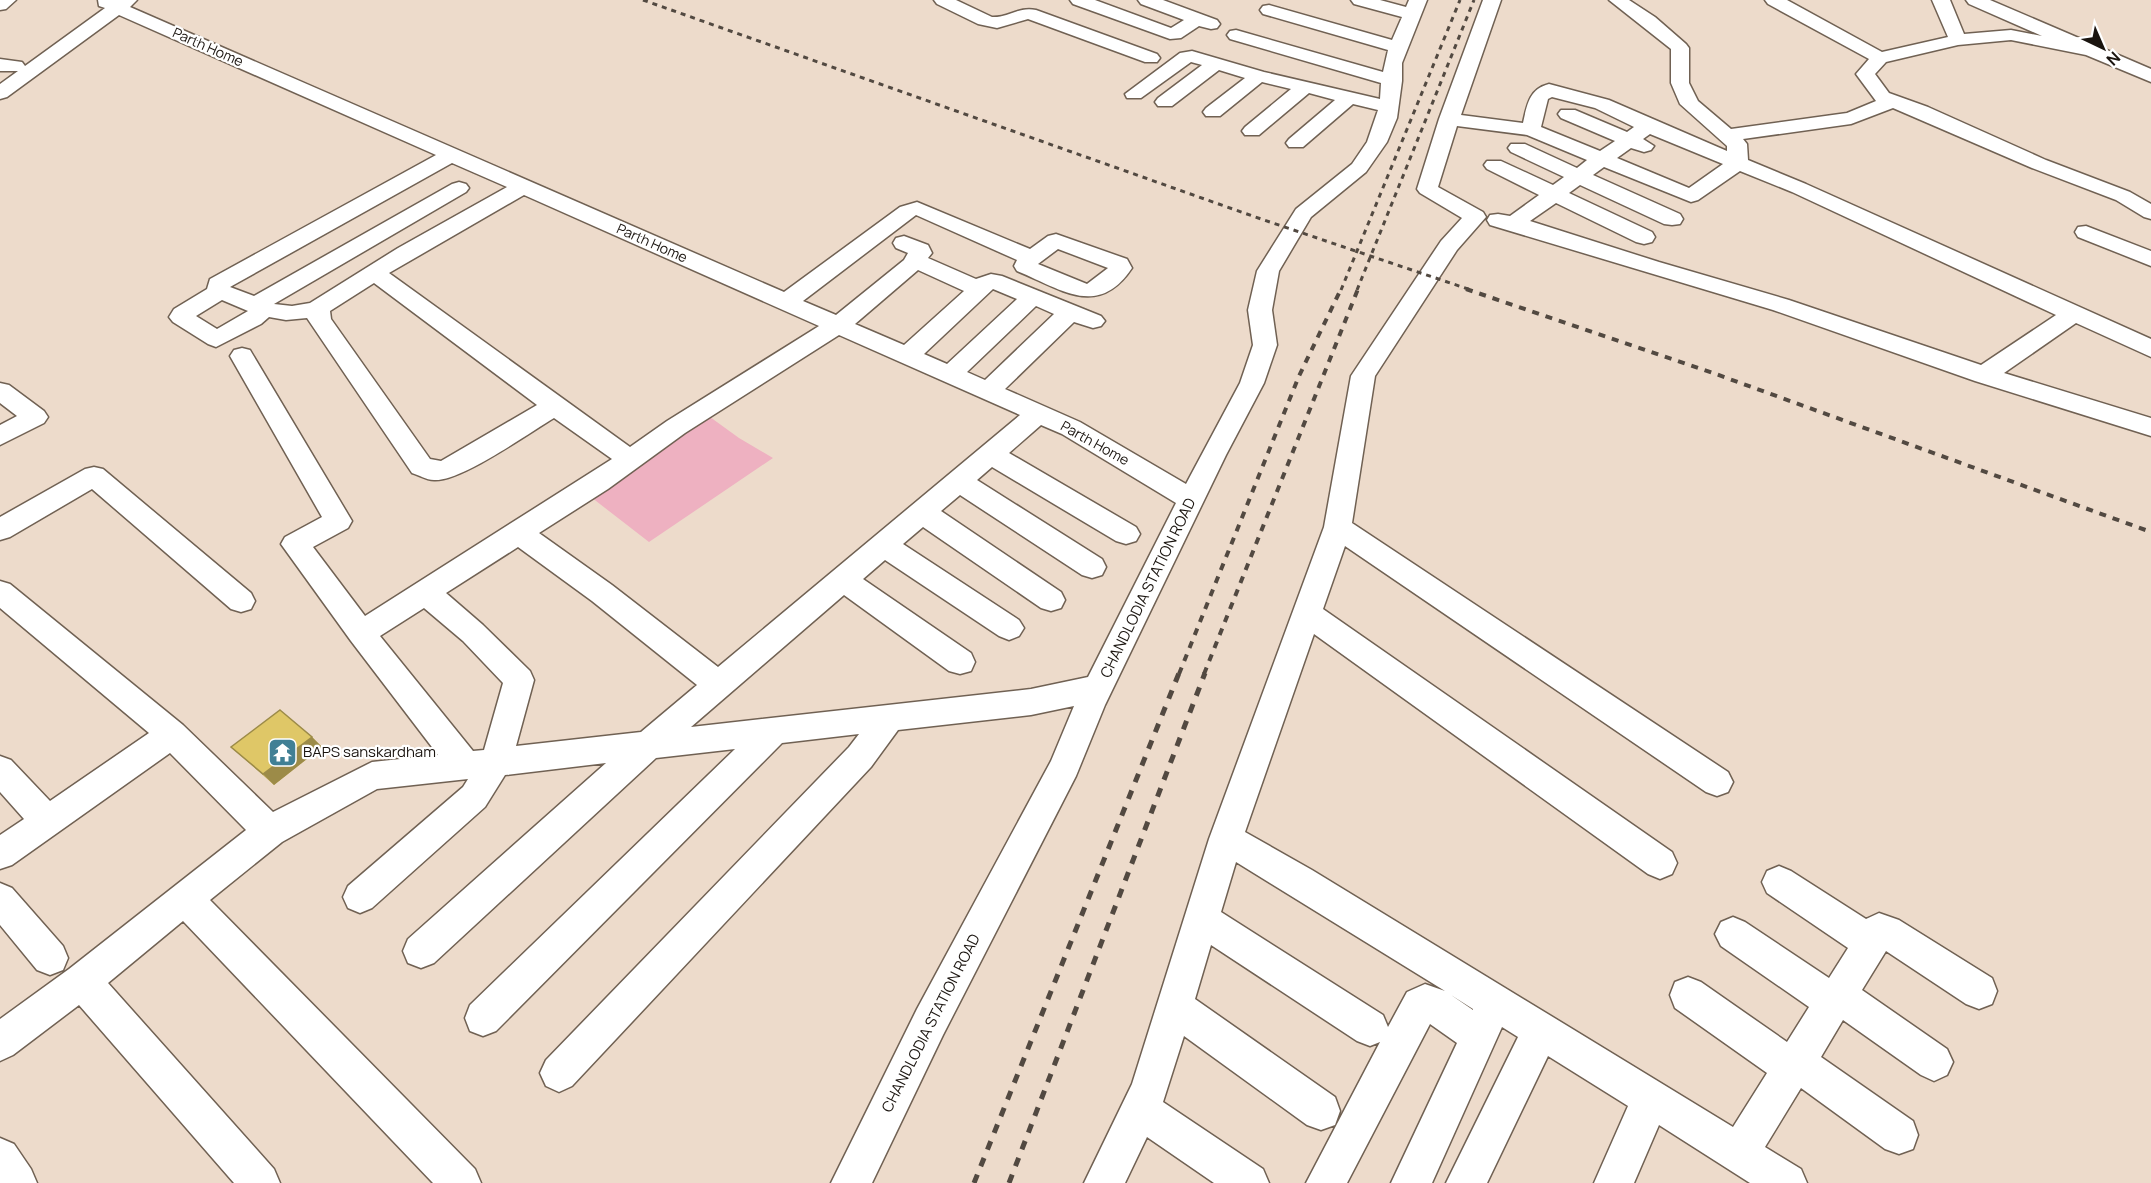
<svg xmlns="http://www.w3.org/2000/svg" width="2151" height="1183" viewBox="0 0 2151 1183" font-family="Manrope,sans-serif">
<rect width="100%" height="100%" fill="#eddbcb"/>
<!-- green -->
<path fill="#eeb1c1" d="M710,417L739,438L773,458L649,542L587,494Z"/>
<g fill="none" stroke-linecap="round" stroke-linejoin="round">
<defs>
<path id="minor" d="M0,0H16L6,9L0,10Z
M98,0H137L130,7L784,292L900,207L917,202L1030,249L1048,236L1056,234L1127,259L1132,268C1098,319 1061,289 1017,271L1014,266L1017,260L916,215L803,301L836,315L904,260L908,253L896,248L893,243L896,238L904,236L928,245L932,253L928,258L976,279L991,274L1002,276L1101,316L1105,321L1101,326L1093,328L1074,322L1005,389L1080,422L1186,484L1240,383L1253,345L1248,310L1257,271L1296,209L1352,164L1367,142L1378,110L1353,104L1303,147H1289L1286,143L1289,139L1335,100L1309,93L1259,135H1245L1242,131L1245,127L1291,89L1262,82L1220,116H1206L1203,112L1206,108L1245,78L1219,70L1172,106H1158L1155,102L1158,98L1202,65L1191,62L1141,98H1127L1125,94L1180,53L1192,51L1264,72L1380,99L1381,83L1230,39L1227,35L1230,31L1236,30L1383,72L1388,50L1263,14L1260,10L1263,6L1269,5L1392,40L1402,17L1354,4L1351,0H1380L1406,7L1409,0H1427L1402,63V81L1397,118L1387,142L1366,172L1311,217L1279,271L1272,310L1277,345L1264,383L1226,455L1105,705L1076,776L943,1035L872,1183H831L917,1009L1051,761L1074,706L1031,715L898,730L871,767L572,1086L559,1092L546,1086L540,1073L546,1060L849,747L859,734L782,743L496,1031L483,1036L470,1031L465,1018L470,1005L735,749L656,758L434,963L421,968L408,963L403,951L408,939L606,763L505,775L485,807L372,908L360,913L348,908L343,897L348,886L463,787L468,779L377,789L282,842L210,900L475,1169L481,1183H433L183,921L108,983L274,1169L280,1183H234L79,1005L13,1055L0,1061V1019L69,969L246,830L170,753L12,865L0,869V835L24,819L0,792V756L11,760L50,801L149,733L0,608V581L10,584L183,725L273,812L372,762L438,755L351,641L281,544L285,537L322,517L230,356L234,350L242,348L250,350L352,521L348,528L313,547L365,616L612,459L554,418C529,433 460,482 434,480C426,480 419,475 412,473L307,318L286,320L269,317L261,324L216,347L208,344L173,322L169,317L174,309L207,289L210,279L436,155L119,15L7,97L0,99V84L18,71H0V59L22,62L25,66L105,8L99,6ZM452,163L507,187L398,248L310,303L292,306L274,304L466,192L469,188L466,184L459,182L452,184L254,296L230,287ZM524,195L819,326L667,421L630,447L389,273ZM1058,249L1108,268L1087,284L1038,264ZM918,270L964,291L904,345L855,324ZM374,283L537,405L441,461L430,459L331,319L330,311ZM993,289L1017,299L947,364L924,354ZM222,300L248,311L217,329L196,316ZM1036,306L1054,314L985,380L967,372ZM839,335L1020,415L718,667L612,585L539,533L608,489L685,433ZM1041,425L1062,434L1176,503L1088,677L1031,689L691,727L844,595L949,671L960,674L971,671L975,662L971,653L863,579L885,560L999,636L1009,640L1019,636L1024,628L1019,620L903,544L923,527L1041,608L1051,611L1061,608L1065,600L1061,592L941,511L960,495L1082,575L1092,578L1102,575L1106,567L1102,559L977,480L992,467L1116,541L1126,544L1136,541L1140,534L1136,527L1009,453ZM518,547L592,601L697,685L641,732L516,746L534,680L530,671L483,625L446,593ZM424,608L463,641L503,683L484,750L473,751L380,636Z
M934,0H956L992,17C1008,18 1019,6 1036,10L1157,54L1160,58L1157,62H1145L1028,19L997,28L978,24L937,4Z
M1070,0H1095L1171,28L1184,20L1141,4L1138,0H1163L1217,20L1220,24L1217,28L1211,29L1199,26L1181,38L1170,39L1073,4Z
M1483,0H1501L1461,115L1523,123C1527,105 1529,89 1549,84L1609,100L1727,151V146L1680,104L1671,83V49L1609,0H1629L1655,17L1686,44L1689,48V83L1698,101L1731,129L1847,113L1876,101L1856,74L1869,59L1768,4L1765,0H1787L1882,52L1948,37L1932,0H1950L1964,34L2011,30L2042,36L1969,4L1966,0H1990L2151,69V82L2086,55L2011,40L1958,45L1886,62L1875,74L1889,93L1928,107L2046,160L2130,192L2151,204V219L2144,217L2116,200L2032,168L1893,108L1851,124L1743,139L1747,144L1748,160L1806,184L2151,339V357L2076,323L2004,373L2151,418V436L1975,381L1773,310L1490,225L1487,220L1490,215L1498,214L1510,216L1539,195L1487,169L1484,165L1487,161H1501L1553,185L1564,177L1511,152L1508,148L1511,144H1525L1577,168L1587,160L1527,135L1457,126L1438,187L1483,212L1486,217L1457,250L1375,376L1352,523L1728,772L1733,782L1728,792L1717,796L1706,792L1345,546L1323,609L1672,852L1677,863L1672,874L1660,879L1648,874L1314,634L1245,832L1312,870L1733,1127L1767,1073L1675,1008L1670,995L1675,982L1688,977L1701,982L1787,1042L1809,1007L1721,946L1715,934L1721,922L1733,917L1745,922L1829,978L1848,948L1767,893L1762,882L1767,871L1779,866L1791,871L1866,919L1879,913L1899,920L1992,978L1997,991L1992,1004L1979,1009L1966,1004L1886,951L1862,990L1947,1049L1953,1062L1947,1075L1934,1081L1921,1075L1843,1020L1821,1057L1913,1121L1918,1135L1913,1149L1899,1154L1885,1149L1801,1088L1765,1147L1801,1169L1807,1183H1750L1659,1125L1634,1183H1594L1628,1106L1548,1056L1487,1183H1446L1518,1037L1502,1027L1432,1183H1391L1457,1043L1430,1024L1347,1183H1306L1380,1042L1370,1046L1357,1041L1211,945L1195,999L1335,1097L1340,1111L1335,1125L1321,1130L1307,1125L1184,1036L1163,1102L1263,1169L1269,1183H1214L1147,1137L1125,1183H1084L1132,1084L1209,839L1324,527L1351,376L1441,241L1462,218L1420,193L1417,189L1439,119ZM1552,97L1595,108L1634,127L1627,132L1575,110H1561L1558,114L1561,118L1615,141L1600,151L1541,127L1548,99ZM1650,134L1723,164L1689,188L1617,158L1631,148L1644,152L1651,150L1654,146L1643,139ZM1604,167L1691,202L1698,200L1740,171L1792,192L2056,315L1981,365L1789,300L1659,262L1530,221L1556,203L1636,242L1644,244L1652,242L1655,237L1652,232L1569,193L1580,185L1664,224L1672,225L1680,224L1683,219L1680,214L1593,175ZM1236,862L1445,991L1425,984L1407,992L1388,1027L1383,1015L1221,912ZM1451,995L1473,1009V1010Z
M2086,226L2151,251V266L2078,237L2075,232L2078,227Z
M0,383L9,385L44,411L48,417L44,423L0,445V425L17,416L0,403Z
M94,467L103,469L251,593L255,601L251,609L241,612L231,609L92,489L10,537L0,540V517L85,469Z
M0,883L12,888L63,946L68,958L63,970L50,975L37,970L0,925Z
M0,1138L14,1144L31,1169L37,1183H0Z"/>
</defs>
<!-- minor casing -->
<use href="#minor" stroke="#706153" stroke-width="3"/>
<!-- minor -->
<use href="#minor" fill="#fff" fill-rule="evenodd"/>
<!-- rail-far2 -->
<path stroke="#524941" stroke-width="3" stroke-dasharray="5 5" stroke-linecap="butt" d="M643,0L1261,219L1471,290
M1341,290L1460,0
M1357,290L1474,0"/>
<!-- rail-far1 -->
<path stroke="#524941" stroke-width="4" stroke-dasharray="7 7" stroke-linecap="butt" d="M1466,289L1713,373L2151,532
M1179,674L1299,376L1341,289
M1204,674L1358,289"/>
<!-- rail -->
<path stroke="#524941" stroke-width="5" stroke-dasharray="9 9" stroke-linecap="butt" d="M974,1183L1179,673
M1009,1183L1205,673"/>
</g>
<!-- wall -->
<path fill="#c0ab59" d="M312,737L322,747L274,785L231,747Z"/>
<!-- shaded-wall -->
<path fill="#9c8b48" d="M312,737L322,747L274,785L263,774Z"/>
<!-- building -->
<path fill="#dfc767" stroke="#9c8b48" stroke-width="1.5" d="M280,710L312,737L263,774L231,747Z"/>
<!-- icons -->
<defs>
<symbol id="temple-square" viewBox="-11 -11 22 22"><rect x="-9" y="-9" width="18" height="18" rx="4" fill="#418095" stroke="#fff"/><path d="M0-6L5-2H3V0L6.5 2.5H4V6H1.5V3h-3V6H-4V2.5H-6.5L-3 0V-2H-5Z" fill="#fff"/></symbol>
</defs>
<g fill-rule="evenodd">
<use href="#temple-square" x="266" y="736" width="33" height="33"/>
</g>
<g text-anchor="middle" stroke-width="4.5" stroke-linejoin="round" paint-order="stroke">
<!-- far-street labels -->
<g font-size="14" fill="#1a140f" stroke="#fff">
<text transform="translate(208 47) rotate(24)" y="5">Parth Home</text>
<text transform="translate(652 243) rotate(24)" y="5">Parth Home</text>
<text transform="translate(1095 443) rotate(29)" y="5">Parth Home</text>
</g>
<!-- street labels -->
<g font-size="15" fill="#1a140f" stroke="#fff">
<text transform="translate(1148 588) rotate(-64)" y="5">CHANDLODIA STATION ROAD</text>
<text transform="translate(931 1023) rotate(-63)" y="5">CHANDLODIA STATION ROAD</text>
</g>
<!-- poi labels -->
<g font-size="15" fill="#1a140f" stroke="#fff" text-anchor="start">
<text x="303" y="757">BAPS sanskardham</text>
</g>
</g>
<!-- north arrow -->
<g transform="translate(2103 48) rotate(136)" stroke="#ffffff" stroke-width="4.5" paint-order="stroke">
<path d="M0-4.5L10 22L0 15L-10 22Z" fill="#1a140f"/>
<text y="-9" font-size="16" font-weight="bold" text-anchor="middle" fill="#1a140f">N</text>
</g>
</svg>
